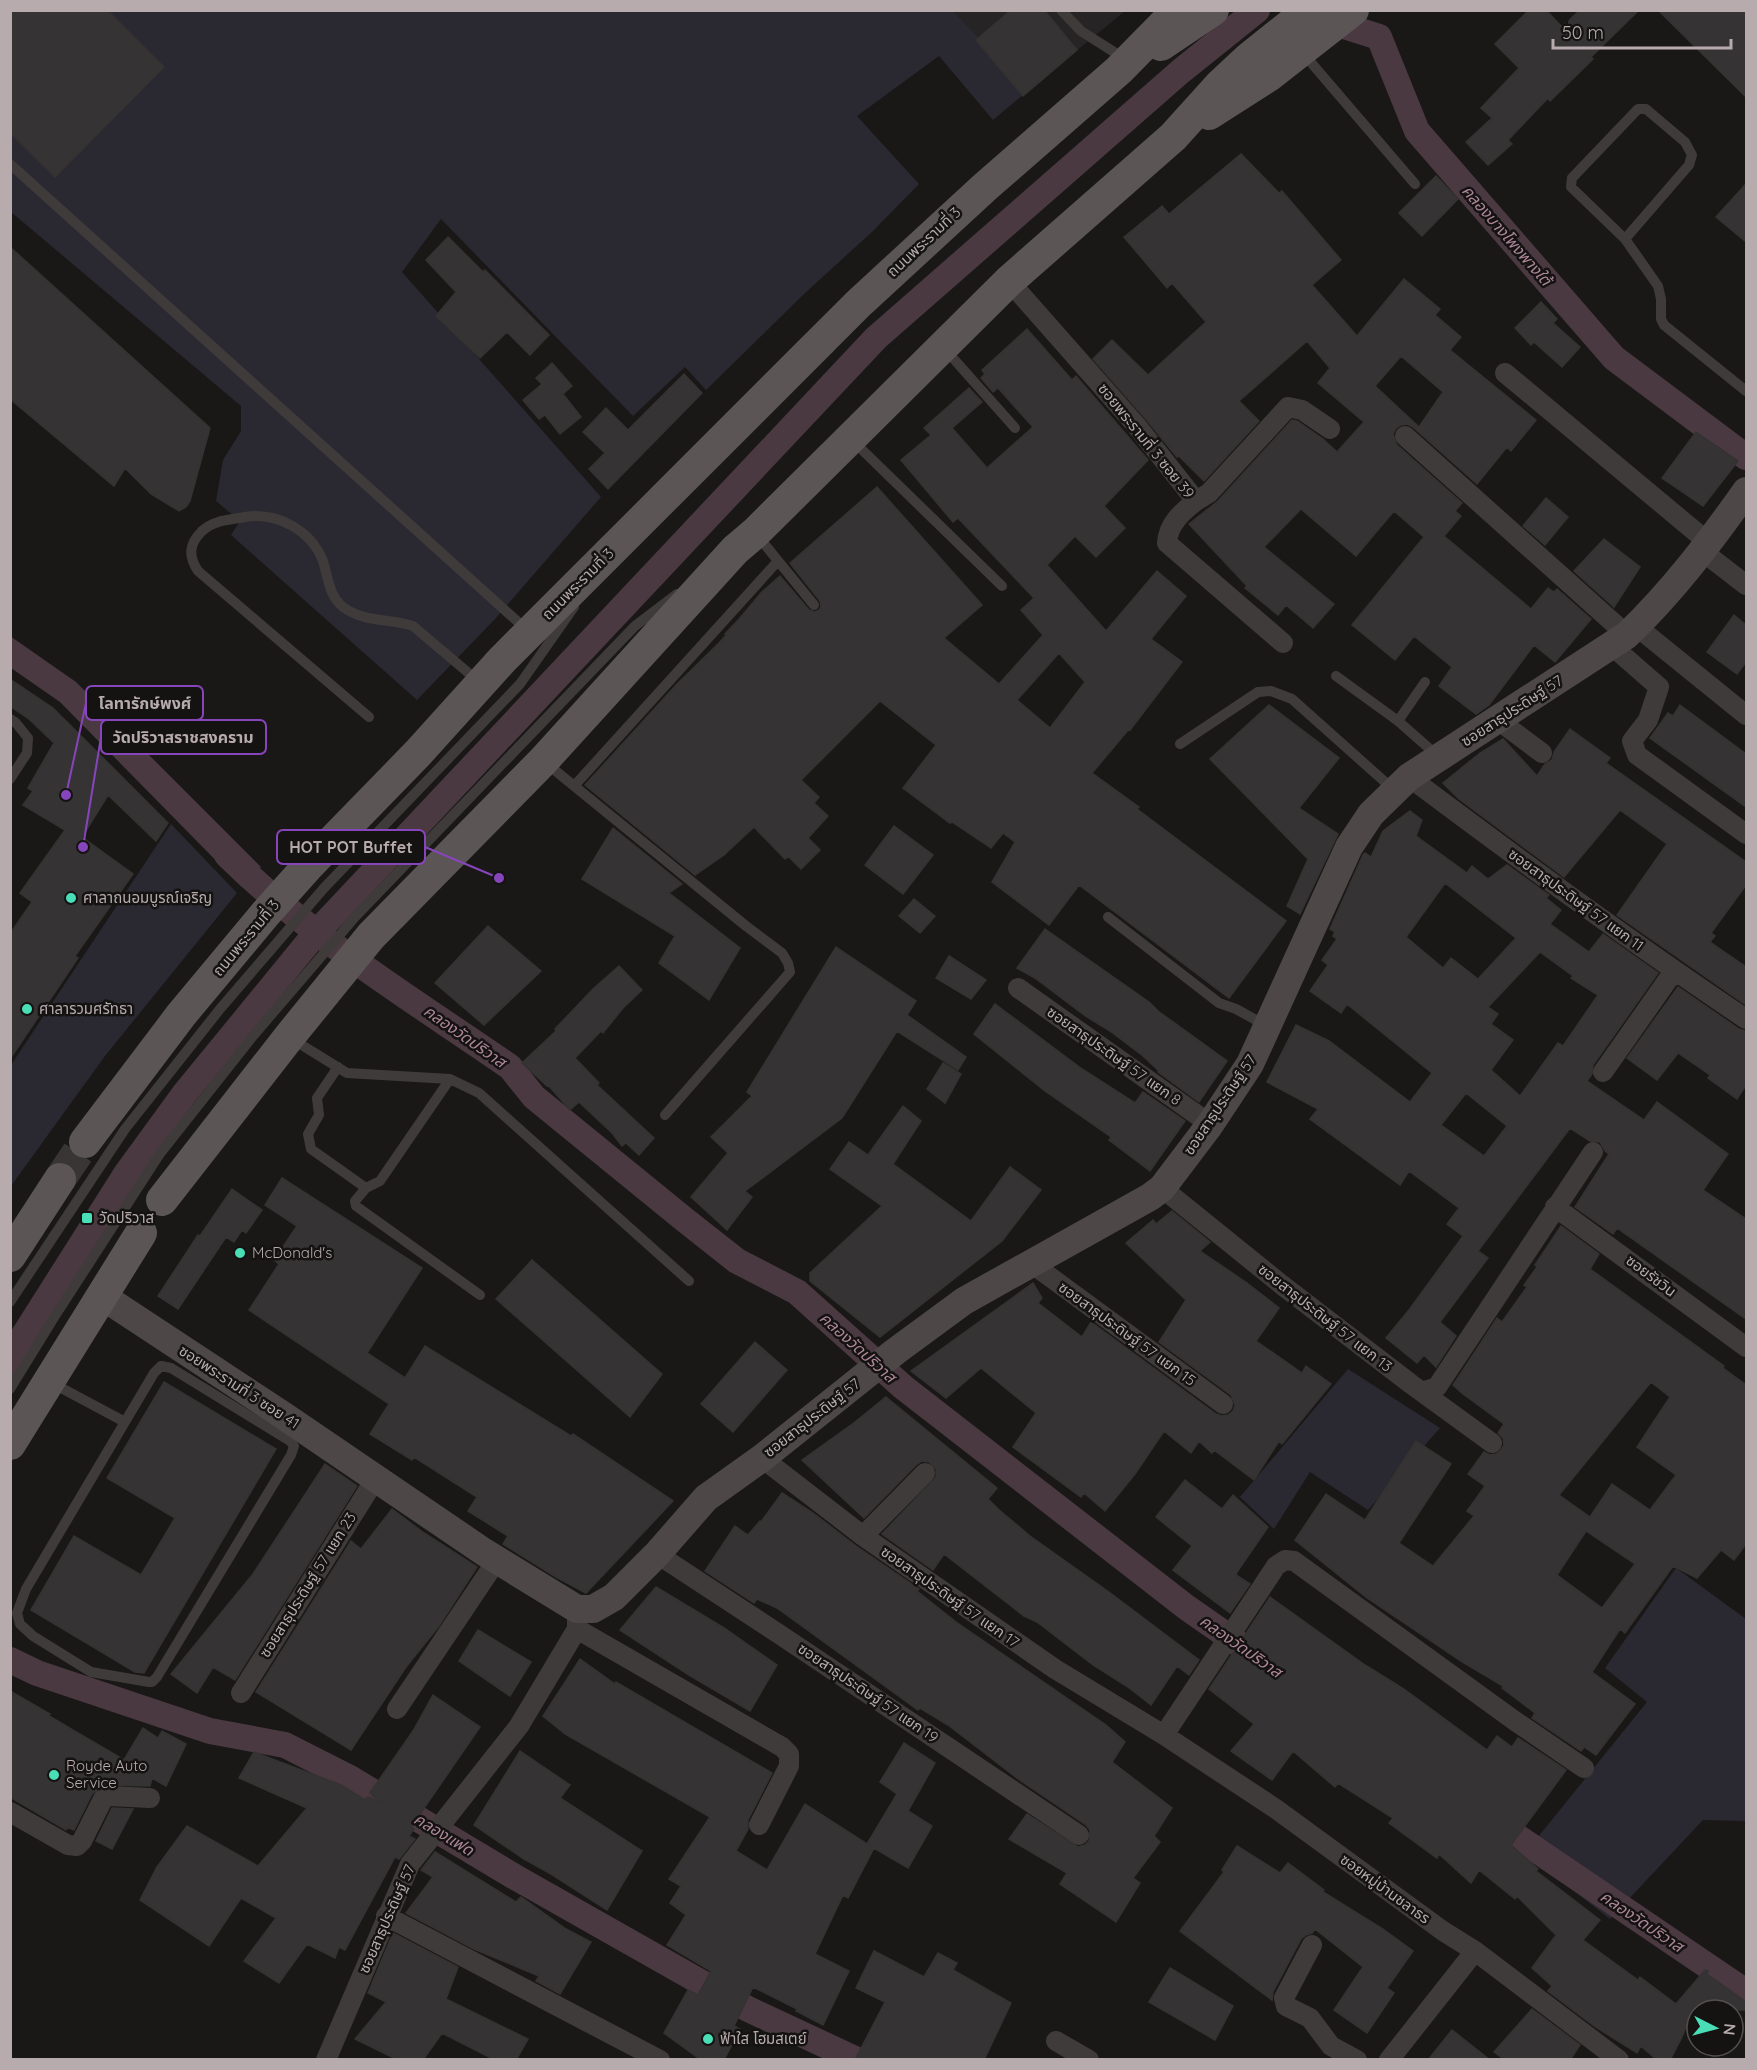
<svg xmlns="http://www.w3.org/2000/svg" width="1757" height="2070" viewBox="0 0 1757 2070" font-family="Quicksand,'Noto Sans Thai',sans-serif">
<rect width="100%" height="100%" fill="#191817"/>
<!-- built -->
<path fill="#262424" d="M953,11H1125L1030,89Z"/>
<!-- green -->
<path fill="#2a2830" d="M10,11H953L1030,89L993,120L939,56L857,116L919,184L873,231L804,294L706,390L685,367L633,416L441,219L402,272L601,497L495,619L417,700L231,535L240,521L216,501L223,460L241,431V406L11,212Z
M171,824L237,893L105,1056L11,1186V1065Z
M1348,1369L1440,1428L1368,1510L1310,1472L1274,1529L1240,1497Z
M1676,1568L1746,1619V1821L1703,1820L1610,1919L1525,1853L1647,1702L1605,1668Z"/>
<!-- water -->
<path fill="#4a3941" d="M10,636L76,682L261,867L242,887L60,702L11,668Z
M19,1336L34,1345L11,1385V1351Z"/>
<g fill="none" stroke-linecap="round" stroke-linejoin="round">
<!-- canal -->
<path stroke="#4a3941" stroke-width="26" d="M1322,19L1379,37L1417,131L1614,358L1746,457
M227,855C311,938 413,1000 510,1067L534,1097L685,1220L737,1261L797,1292L903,1387L1186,1607L1249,1651
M10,1357L126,1174L185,1093L316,933L876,338L1181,71L1257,10
M10,1660L37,1673L210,1731L285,1745L348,1777L515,1877L748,2009L857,2060
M1488,1817L1746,1992"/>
</g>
<!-- building -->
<path fill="#353333" stroke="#353232" stroke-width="1.5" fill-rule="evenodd" d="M10,10H107L164,67L55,177L10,133Z
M1011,10H1044L1077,50L1023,96L976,40Z
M1529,10H1546L1562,27L1580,10H1639L1591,57L1593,59L1550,101L1548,98L1508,140L1512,144L1488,165L1466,142L1492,118L1481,108L1519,68L1495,44Z
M1658,10H1746V97Z
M1241,154L1279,193L1282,191L1341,260L1312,285L1357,336L1404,279L1440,309L1435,315L1461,337L1450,350L1536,420L1511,451L1507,447L1477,484L1413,427L1407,424L1401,425L1396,428L1393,434L1397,445L1462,503L1455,511L1461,516L1444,536L1531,609L1548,588L1554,592L1557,589L1591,619L1555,662L1534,645L1489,705L1476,714L1439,686L1452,667L1414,636L1395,660L1352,625L1424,537L1394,511L1356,556L1301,509L1264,547L1334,604L1313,628L1286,605L1278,615L1245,588L1247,586L1189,524L1218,501L1292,420L1297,421L1323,439L1337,452L1364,422L1318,383L1330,368L1307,341L1239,401L1259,421L1204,481L1179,456L1177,457L1145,418L1093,359L1112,340L1148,375L1206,322L1172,283L1167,288L1124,237L1162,206L1169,214ZM1401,356L1443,392L1419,427L1375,386Z
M1436,176L1458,199L1422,236L1399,213Z
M1746,184V242L1716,217Z
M448,237L483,272L485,270L549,335L530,355L507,332L480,358L436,316L456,292L426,260Z
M10,247L210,428L190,501L186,507L179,511L151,494L125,468L114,486L10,399Z
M1541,302L1557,319L1553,323L1580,347L1562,367L1534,342L1531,345L1515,328Z
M1027,329L1072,380L1076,376L1148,460L1104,506L1125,528L1096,557L1075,536L1047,565L1106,631L1157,571L1186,596L1151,639L1182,662L1130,730L1129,729L1092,773L1139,807L1137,809L1286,921L1229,998L1079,885L1049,925L992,882L1015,842L1003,833L991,848L952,822L950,823L903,788L936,745L880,701L801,780L819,797L814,803L828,816L808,838L820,850L801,869L788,856L785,859L754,827L724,855L695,875L585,785L677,684L719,643L726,635L725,634L740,618L761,593L780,576L809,610L815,612L819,610L821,607L820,601L790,563L877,487L982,605L944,638L999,684L1043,635L1021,610L1034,598L958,518L953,522L901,460L931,435L924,428L969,388L982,402L952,428L987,468L1033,427L998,388L993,392L981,378L985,374L982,370ZM1059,653L1085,682L1050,728L1017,700Z
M552,363L572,386L563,394L581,417L560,434L545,415L539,419L523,400L542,384L536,378Z
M684,374L702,393L608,489L589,469L605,453L583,432L606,408L628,430Z
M1696,432L1738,461L1703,506L1662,478Z
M1546,498L1568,517L1545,545L1523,526Z
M1604,539L1640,567L1614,607L1574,571Z
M1734,615L1746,625V662L1737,674L1707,652Z
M10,679L53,708L168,823L156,841L108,795L82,837L133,874L75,956L78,958L10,1059V934L32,902L20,893L65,830L23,805L33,791L28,788L54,743L29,719L10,706Z
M1269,705L1339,758L1299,808L1338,834L1300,914L1287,906L1308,859L1210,759Z
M1680,705L1746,754V807L1650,738L1668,713L1673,716Z
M1570,729L1610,758L1606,763L1746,862V885L1711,933L1715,936L1710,942L1746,967V1005L1617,915L1667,844L1620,810L1564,877L1459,799L1443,783L1480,753L1503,739L1537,776L1545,764L1552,760L1554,752Z
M1410,811L1422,820L1416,836L1467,873L1472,866L1488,879L1507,865L1549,895L1546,898L1561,910L1550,924L1589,952L1603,934L1658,973L1593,1065L1592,1074L1587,1081L1644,1120L1657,1102L1728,1154L1703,1190L1746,1219V1319L1617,1228L1613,1234L1575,1207L1609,1154L1605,1151L1600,1142L1590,1141L1570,1128L1478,1251L1488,1258L1440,1322L1456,1336L1436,1367L1424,1355L1417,1363L1386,1338L1409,1310L1463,1236L1447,1224L1459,1208L1409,1171L1400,1185L1310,1119L1318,1109L1267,1082L1296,1025L1329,1041L1410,1102L1432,1073L1347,1004L1341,1013L1310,991L1328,965L1322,960L1337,939L1333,936L1335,932L1330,929L1363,855L1365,853L1371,857L1383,831ZM1445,883L1516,938L1478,979L1451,958L1443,968L1406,937ZM1540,952L1573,976L1571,978L1598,995L1563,1046L1558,1043L1520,1096L1491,1070L1513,1040L1491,1024L1498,1014L1488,1007ZM1466,1093L1507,1126L1484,1156L1441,1125Z
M894,826L933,855L903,894L865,865Z
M613,828L682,884L669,893L740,948L709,1000L659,963L675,936L582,879Z
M914,899L935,916L920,933L899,916Z
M488,926L541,971L484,1025L435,983Z
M1045,929L1149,1002L1158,1011L1227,1061L1199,1102L1158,1072L1159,1071L1143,1056L1110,1031L1084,1015L1035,978L1017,968Z
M836,947L916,1001L907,1015L966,1057L958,1070L897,1031L842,1118L745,1191L752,1197L727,1230L691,1197L728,1153L711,1137L752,1096L747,1092Z
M949,956L986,980L971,999L936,978Z
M619,966L642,990L623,1008L603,1033L601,1031L575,1058L599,1083L597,1085L654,1138L639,1155L626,1143L622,1146L612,1133L579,1102L570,1110L548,1085L547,1086L522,1063L556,1031L555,1029L593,989Z
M1678,987L1739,1029L1746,1031V1085L1737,1099L1708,1078L1710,1075L1678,1053L1657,1080L1627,1058Z
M995,1004L1082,1069L1135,1103L1143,1092L1185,1121L1150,1171L1109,1140L1111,1137L1045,1091L974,1034Z
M943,1063L961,1074L945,1103L927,1089Z
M903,1106L921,1121L893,1164L971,1221L1010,1167L1041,1190L1002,1241L880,1337L810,1281V1273L882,1206L830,1169L849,1142L868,1155Z
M282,1178L422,1268L367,1353L405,1378L425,1346L571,1436L573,1434L673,1501L586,1593L556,1577L503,1544L508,1536L468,1511L477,1497L414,1457L412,1460L370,1434L389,1404L249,1310L279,1264L274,1260L297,1226L265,1205Z
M232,1189L262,1210L246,1233L242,1230L234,1242L226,1237L178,1309L158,1296L198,1235L200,1236Z
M1172,1211L1210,1242L1200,1251L1247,1283L1279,1308L1256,1341L1302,1373L1306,1366L1331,1384L1282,1444L1279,1441L1254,1480L1214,1450L1212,1453L1199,1441L1191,1453L1164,1431L1135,1474L1105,1511L1084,1493L1081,1497L1013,1447L1036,1413L981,1368L946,1398L911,1371L1033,1283L1042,1298L1038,1303L1082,1337L1091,1322L1216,1414L1222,1416L1228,1415L1233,1411L1235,1405L1231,1395L1159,1342L1186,1300L1126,1243L1153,1220L1156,1224Z
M1561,1226L1599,1254L1590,1269L1724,1366L1723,1368L1746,1385V1544L1734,1560L1721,1550L1697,1578L1673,1566L1625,1633L1620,1629L1592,1672L1635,1704L1596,1755L1584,1747L1581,1751L1532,1718L1535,1713L1502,1688L1503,1686L1461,1661L1367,1598L1295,1540L1326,1494L1365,1520L1416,1441L1451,1464L1399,1543L1433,1566L1474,1516L1467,1511L1485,1486L1468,1474L1484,1452L1490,1455L1496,1454L1501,1450L1504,1445L1503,1438L1498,1433L1504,1424L1463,1394L1453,1385L1497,1318L1502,1322L1527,1287L1524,1285L1537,1267L1535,1265ZM1651,1382L1670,1397L1637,1447L1676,1475L1650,1510L1612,1484L1590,1517L1559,1495ZM1586,1531L1635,1564L1602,1608L1557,1575Z
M532,1260L662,1374L630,1417L496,1299Z
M755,1342L787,1370L733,1432L701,1404Z
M164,1382L276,1449L144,1673L135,1672L31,1610L74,1536L141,1575L175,1518L107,1478Z
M886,1397L997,1488L988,1499L998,1509L1030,1536L1109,1592L1199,1660L1189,1675L1177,1666L1151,1705L1128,1687L1093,1665L1037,1622L1024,1616L944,1554L933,1570L886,1537L882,1534L936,1477V1469L929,1462L922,1461L916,1465L864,1518L802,1460L855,1422Z
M325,1464L357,1486L235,1680L213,1667L197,1693L171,1674L253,1574Z
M1185,1480L1222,1509L1233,1495L1268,1527L1237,1572L1236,1575L1250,1584L1230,1613L1173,1570L1192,1546L1156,1517Z
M782,1493L813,1513L856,1546L919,1589L917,1591L956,1622L1106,1725L1125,1742L1112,1762L1172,1808L1154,1836L1160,1842L1133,1878L1140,1883L1116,1922L1060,1884L1067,1873L1009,1839L1027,1814L1078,1847L1085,1845L1089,1841L1090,1830L1086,1825L1021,1781L948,1725L920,1708L918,1710L777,1608L757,1599L754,1603L705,1571L735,1526L748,1535L760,1521L761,1522Z
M392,1509L424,1533L477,1567L439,1626L406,1667L351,1750L256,1692L351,1541L361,1549Z
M656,1587L724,1628L777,1665L750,1711L689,1675L620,1630Z
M1270,1597L1365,1665L1404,1689L1487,1750L1497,1736L1512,1747L1518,1738L1566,1770L1511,1845L1538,1869L1536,1871L1600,1920L1583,1940L1638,1980L1640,1977L1676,2004L1705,1970L1708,1971L1707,1974L1746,2002V2010H1693L1682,2037L1670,2060H1657L1641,2046L1637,2053L1594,2026L1548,1991L1552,1986L1532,1968L1556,1935L1517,1896L1515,1899L1479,1870L1471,1883L1439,1854L1437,1858L1389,1823L1393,1818L1338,1783L1335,1787L1293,1751L1272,1780L1231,1751L1254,1724L1209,1689Z
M478,1630L531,1662L510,1696L459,1661Z
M580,1659L615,1684L616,1682L772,1773L748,1820V1829L736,1851L767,1870L805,1804L867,1844L897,1794L880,1782L904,1743L935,1763L908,1811L932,1826L908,1868L874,1848L848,1898L843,1895L815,1954L849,1971L823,2025L796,2011L797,2009L753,1987L734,2026L740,2029L724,2060H701L664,2033L688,1990L698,1995L711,1971L667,1945L686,1915L670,1903L681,1886L669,1879L710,1817L565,1734L543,1716Z
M10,1691L50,1714L49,1716L124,1760L143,1728L158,1738L162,1731L186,1744L166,1786L152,1778L150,1786L104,1785L92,1794L74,1830L67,1827L66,1830L10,1797Z
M433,1695L480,1727L411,1827L414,1829L409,1836L415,1839L399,1859L395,1857L345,1950L339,1947L335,1958L307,1944L279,1983L244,1961L276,1918L241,1898L209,1946L140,1900L157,1867L187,1826L258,1866L307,1808L239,1778L254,1752L341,1785L365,1800L368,1797L380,1802L370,1793L413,1731Z
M520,1751L570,1785L560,1798L642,1851L607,1910L551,1874L524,1859L474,1825Z
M112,1808L133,1809L112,1849L96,1841Z
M1237,1846L1280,1873L1288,1863L1324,1890L1323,1892L1383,1929L1413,1951L1387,1988L1394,1993L1367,2033L1334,2010L1363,1967L1315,1929L1312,1933L1306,1935L1301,1939L1273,1992L1272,2000L1180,1931L1224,1872L1222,1870Z
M435,1852L516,1902L521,1897L566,1929L591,1942L560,1994L536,1981L539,1976L474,1949L406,1913L433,1877L421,1870Z
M393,1933L458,1967L446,1999L528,2039L516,2060H495L442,2033L423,2060H398L355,2039L386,2002L368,1993Z
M874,1951L924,1977L938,1953L957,1963L953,1970L1011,2003L984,2060H855L885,2002L856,1988Z
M1170,1968L1233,2006L1215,2040L1149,2002Z
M1532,2009L1580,2045L1570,2060H1505L1494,2052Z
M1452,2030L1490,2060H1428Z"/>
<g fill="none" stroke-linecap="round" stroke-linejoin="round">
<!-- primary-tunnel -->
<path stroke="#393535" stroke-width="32" stroke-dasharray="32 16" stroke-linecap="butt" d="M60,1179L85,1142"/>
<!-- lane -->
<path stroke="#403b3b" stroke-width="10" d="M1061,10L1081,31L1125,59
M1302,52L1415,184
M10,164L527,630
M1625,239L1689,165L1692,155L1685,142L1646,109H1638L1572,178L1571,187L1625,239L1658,286L1661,299V319L1664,325L1746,391
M944,348L1015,428
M852,440L1002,586
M757,535L814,605
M1336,676L1398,721
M1425,682L1398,721L1439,757
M369,717L198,571C188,556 189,544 202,531C214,520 229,520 245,517C277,512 311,530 323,561C328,577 329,596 343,607C365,623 389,618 413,626L478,681
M10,719L16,723L28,738L27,753L10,779
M1180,744L1258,692L1271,691L1292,699L1394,790
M546,763L746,926L782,953L788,963L790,972L665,1115
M575,785L778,561
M1108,917L1219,1003L1236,1009L1265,1025
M292,1039L347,1073L450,1079L479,1093L689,1281
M338,1067L317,1098L319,1115L308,1134L311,1149L366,1188L380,1181L450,1079
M366,1188L355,1201L356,1206L480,1295
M10,1302L125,1129L220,1009L324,888L520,684L574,607
M161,1366L171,1368L290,1441L294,1446L291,1455L157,1677L152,1682H149L91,1672L33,1636L20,1624L17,1613L26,1589L154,1373Z
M52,1383L125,1422
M10,1389L55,1316L159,1155L253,1036L355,917L635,626L677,594"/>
<!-- street -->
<path stroke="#403b3b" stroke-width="20" d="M1009,281L1136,425L1196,501C1182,512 1168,524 1167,543L1283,643
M1505,373L1709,543
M1405,436L1627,635
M1196,501L1209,493L1288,407L1302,410L1330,429
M1702,551L1746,585
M1636,626L1746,715
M1612,646L1659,687L1648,720L1632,741L1637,755L1746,834
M1498,720L1542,753
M1409,777C1520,860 1631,942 1746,1019
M1018,988L1210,1124
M1603,1072L1674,971
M1162,1188L1282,1285L1411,1384L1492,1443
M1555,1207L1746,1347
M1031,1263L1223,1404
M1422,1392L1437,1387L1593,1152
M762,1458L863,1536L1055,1669L1164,1735L1276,1809L1443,1931L1475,1951L1619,2060
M863,1536L925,1473
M657,1554L779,1634L1079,1835
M577,1629L782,1747L789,1754V1766L759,1825
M241,1693L376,1478
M397,1709L497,1560
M1164,1735L1276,1566L1285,1560L1294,1561L1515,1721L1584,1768
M10,1812L68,1845L77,1846L82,1841L103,1799L109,1796L150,1798
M386,1916L660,2060
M1312,1945L1284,1998L1286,2006L1310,2018L1331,2046L1357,2060
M1056,2041L1089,2060
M326,2060L410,1864L519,1726L577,1629V1609
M1389,2060L1475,1951"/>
<!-- secondary -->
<path stroke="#4d4748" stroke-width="28" d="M102,1296L284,1416L484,1552L577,1609H593L614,1597L657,1554L706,1498L762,1458L896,1351L964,1301L1150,1197L1162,1188L1209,1126L1250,1064L1349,847L1371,814L1409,777L1627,635C1672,592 1710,542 1746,491"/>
<!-- primary -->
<path stroke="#5c5556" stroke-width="32" d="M1161,45L1213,10
M1209,114L1270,75L1353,10
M85,1142L181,1015L266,913L309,865L418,753L502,660L858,304L985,187L1119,70L1178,10
M162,1200L289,1037L371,936L543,761L735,550L755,533L1009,281L1173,137L1220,85L1249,58L1309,10
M10,1256L60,1179
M10,1444L141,1233"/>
</g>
<!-- markers -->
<g fill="#4adeb7" stroke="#141312" stroke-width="2">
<circle cx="71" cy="898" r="6"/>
<circle cx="27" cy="1009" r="6"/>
<rect x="81" y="1212" width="12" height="12" rx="3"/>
<circle cx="240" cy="1253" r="6"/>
<circle cx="54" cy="1775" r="6"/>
<circle cx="708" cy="2039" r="6"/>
</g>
<g text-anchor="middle" stroke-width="5" stroke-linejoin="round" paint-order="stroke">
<!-- street labels -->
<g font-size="15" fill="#b7abae" stroke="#141312">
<text transform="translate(924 242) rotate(-43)" y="5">ถนนพระรามที่ 3</text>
<text transform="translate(1146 441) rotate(51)" y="5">ซอยพระรามที่ 3 ซอย 39</text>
<text transform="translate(578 584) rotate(-45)" y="5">ถนนพระรามที่ 3</text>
<text transform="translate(1512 711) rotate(-33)" y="5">ซอยสาธุประดิษฐ์ 57</text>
<text transform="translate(1576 900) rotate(36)" y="5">ซอยสาธุประดิษฐ์ 57 แยก 11</text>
<text transform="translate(246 938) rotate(-50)" y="5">ถนนพระรามที่ 3</text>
<text transform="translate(1114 1056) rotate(35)" y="5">ซอยสาธุประดิษฐ์ 57 แยก 8</text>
<text transform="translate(1220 1105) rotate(-56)" y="5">ซอยสาธุประดิษฐ์ 57</text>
<text transform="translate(1651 1276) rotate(37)" y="5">ซอยรัชวิน</text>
<text transform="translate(1325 1318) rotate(38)" y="5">ซอยสาธุประดิษฐ์ 57 แยก 13</text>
<text transform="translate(1127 1334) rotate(36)" y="5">ซอยสาธุประดิษฐ์ 57 แยก 15</text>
<text transform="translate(239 1387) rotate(33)" y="5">ซอยพระรามที่ 3 ซอย 41</text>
<text transform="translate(812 1418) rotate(-38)" y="5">ซอยสาธุประดิษฐ์ 57</text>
<text transform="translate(308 1585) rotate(-58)" y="5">ซอยสาธุประดิษฐ์ 57 แยก 23</text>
<text transform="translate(950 1597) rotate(35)" y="5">ซอยสาธุประดิษฐ์ 57 แยก 17</text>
<text transform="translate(868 1693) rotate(34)" y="5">ซอยสาธุประดิษฐ์ 57 แยก 19</text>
<text transform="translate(1385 1889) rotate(36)" y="5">ซอยหมู่บ้านชลาธร</text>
<text transform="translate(387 1919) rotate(-66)" y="5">ซอยสาธุประดิษฐ์ 57</text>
</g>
<!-- poi labels -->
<g font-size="15" fill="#b7abae" stroke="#141312" text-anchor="start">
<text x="83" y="903">ศาลาถนอมบูรณ์เจริญ</text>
<text x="39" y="1014">ศาลารวมศรัทธา</text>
<text x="99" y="1223">วัดปริวาส</text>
<text x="252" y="1258">McDonald's</text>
<text x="66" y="1771">Royde Auto<tspan x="66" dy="17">Service</tspan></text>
<text x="720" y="2044">ฟ้าใส โฮมสเตย์</text>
</g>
<!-- water labels -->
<g font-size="16" font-style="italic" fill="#ae8699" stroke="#141312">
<text transform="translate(1507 235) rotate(49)" y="6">คลองบางโพงพางใต้</text>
<text transform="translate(465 1036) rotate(35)" y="6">คลองวัดปริวาส</text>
<text transform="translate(858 1347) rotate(42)" y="6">คลองวัดปริวาส</text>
<text transform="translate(1241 1646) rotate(35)" y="6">คลองวัดปริวาส</text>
<text transform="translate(444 1834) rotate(31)" y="6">คลองแฟด</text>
<text transform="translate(1642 1921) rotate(34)" y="6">คลองวัดปริวาส</text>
</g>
</g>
<!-- callouts -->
<path fill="none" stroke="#8745bc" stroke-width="2" d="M66 795L86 703M83 847L101 737M499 878L425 847"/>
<g fill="#8745bc" stroke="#141312" stroke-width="2">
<circle cx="66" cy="795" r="6"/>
<circle cx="83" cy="847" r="6"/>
<circle cx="499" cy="878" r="6"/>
</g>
<g fill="#141312" stroke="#8745bc" stroke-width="2">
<rect x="86" y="686" width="117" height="34" rx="6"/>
<rect x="101" y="720" width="165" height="34" rx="6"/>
<rect x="277" y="830" width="148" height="34" rx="6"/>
</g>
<g font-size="16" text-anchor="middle" font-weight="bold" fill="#b7abae">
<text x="145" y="709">โลทารักษ์พงศ์</text>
<text x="183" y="743">วัดปริวาสราชสงคราม</text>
<text x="351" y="853">HOT POT Buffet</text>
</g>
<!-- border -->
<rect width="1757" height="2070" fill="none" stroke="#b7abae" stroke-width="24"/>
<!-- north arrow -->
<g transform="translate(1715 2028) rotate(96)"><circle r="28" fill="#141312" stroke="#555050" stroke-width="1.5"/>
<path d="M0-4.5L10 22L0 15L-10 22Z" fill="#4adeb7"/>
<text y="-9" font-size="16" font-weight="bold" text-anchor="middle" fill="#b7abae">N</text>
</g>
<!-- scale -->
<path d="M1553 39v9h178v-9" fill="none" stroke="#b7abae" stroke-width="3"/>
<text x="1562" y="39" font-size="18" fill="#b7abae" stroke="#141312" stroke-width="4.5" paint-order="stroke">50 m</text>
</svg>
